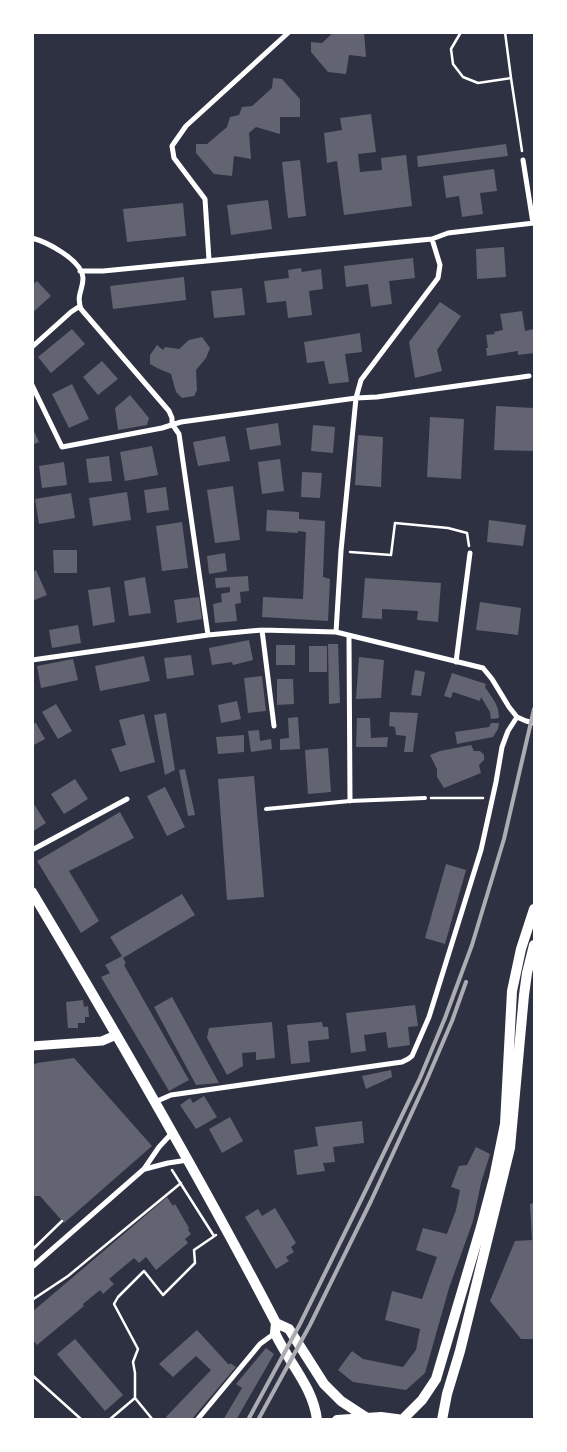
<svg xmlns="http://www.w3.org/2000/svg" width="567" height="1452" viewBox="0 0 567 1452" font-family="Rubik,sans-serif">
<rect width="100%" height="100%" fill="#2d3142"/>
<!-- building -->
<path fill="#626471" d="M334,32H364L366,57L349,55L346,74L328,72L311,52V42L322,43Z
M273,78L282,79L300,99V117H280V134L256,127L249,133L251,159L234,156L232,176L214,174L196,153V144H207L227,127L230,117L239,115L242,107L252,106L272,88Z
M371,114L376,152L358,154L360,172L382,170L381,158L406,155L412,206L344,215L337,161L327,163L324,133L342,130L340,118Z
M506,144L508,156L418,167L417,156Z
M300,160L306,216L288,218L282,162Z
M494,169L497,191L480,193L483,214L462,217L459,196L446,198L443,176Z
M268,200L272,229L231,235L227,205Z
M183,203L186,236L127,242L123,209Z
M504,247L506,277L477,279L476,249Z
M413,258L415,278L389,281L392,304L371,307L368,284L346,287L344,266Z
M301,268L302,272L321,269L323,289L309,291L312,315L288,318L286,301L267,303L264,281L289,278L288,270Z
M184,277L186,300L113,309L110,286Z
M37,281L51,296L32,313V285Z
M242,288L245,315L214,318L211,291Z
M440,302L461,316L437,350L442,371L415,378L409,342Z
M522,311L525,331L534,329V353L518,355V351L487,356L486,348H488L486,335L495,334L494,332L503,330L500,314Z
M72,329L85,344L51,373L38,357Z
M360,333L362,352L345,354L349,382L329,384L324,361L307,363L304,342Z
M202,337L210,348L206,358L196,370L197,390L194,396L182,398L176,392L171,374L157,368L150,364V355L157,345L163,350L165,347L179,349L189,340Z
M102,361L118,379L98,395L83,377Z
M72,384L89,419L69,428L52,394Z
M130,395L149,418L147,425L118,430L115,408Z
M496,406L534,408V451L494,450Z
M430,417L464,419L461,479L427,477Z
M278,423L281,445L250,450L246,428Z
M313,425L335,427L333,453L311,451Z
M32,427L39,442L32,445Z
M358,435L383,437L381,487L355,485Z
M225,436L230,461L198,466L193,442Z
M152,446L158,475L125,481L120,452Z
M109,456L112,481L89,483L86,459Z
M280,459L284,491L262,494L258,462Z
M64,462L67,485L42,488L39,466Z
M302,472L322,473L320,498L301,497Z
M233,486L240,540L215,543L207,490Z
M166,487L169,510L147,513L144,490Z
M127,492L131,520L93,526L89,498Z
M71,493L75,518L39,524L35,499Z
M267,510L299,512V519L325,521L323,577L330,579L328,621L262,617L263,597L303,599L306,532L298,531V533L266,531Z
M489,520L526,525L523,546L487,542Z
M182,522L188,568L162,571L156,526Z
M53,550H77V573H54Z
M225,553L227,571L209,574L207,556Z
M32,568L34,571L36,570L47,595L32,601Z
M248,576L249,591L240,592L241,603L235,604L237,621L215,623L213,604L222,602L221,594L230,592V587L216,588L215,578Z
M145,577L151,613L129,616L124,581Z
M365,578L441,583L438,622L417,620L418,611L382,609V619L362,618Z
M110,587L115,622L93,626L88,590Z
M199,597L202,619L177,623L174,600Z
M480,602L521,608L518,635L476,630Z
M78,625L81,643L52,648L49,630Z
M249,640L253,660L233,665L232,662L212,665L209,648Z
M328,644H338L340,703L329,704Z
M276,645H295V665H276Z
M309,646H327V672H309Z
M191,655L194,675L167,679L164,658Z
M144,656L150,681L100,691L95,666Z
M359,657L384,660L381,698L356,699Z
M73,659L78,680L41,688L37,666Z
M415,670L425,672L421,696L411,695Z
M452,673L486,684L485,687L495,702L498,709L499,718L491,719L490,712L481,697L480,701L453,692L451,698L444,696Z
M262,676L266,711L248,713L244,678Z
M277,679H293L294,704L277,705Z
M237,701L241,719L221,723L218,705Z
M56,704L72,731L58,739L42,712Z
M390,712L418,713L413,752H404L406,736L396,735L395,727L389,726Z
M166,713L175,770L165,775L154,715Z
M144,714L155,762L120,772L111,749L126,745L119,720Z
M298,717L300,749L280,750V739L289,738L288,718Z
M357,718H370L371,738L388,737L387,747H356Z
M36,723L45,739L32,746V724Z
M491,723H499L498,729L493,737L457,744L455,732L489,727Z
M259,730L260,741L271,739L272,749L251,752L248,731Z
M244,735V752L218,754L216,737Z
M471,745L474,751H480L484,755V760L479,765L481,773L444,788L437,777V769L430,755L440,751Z
M328,748L331,792L308,794L305,750Z
M185,769L195,815L188,816L179,770Z
M254,776L264,897L227,900L218,779Z
M75,779L88,799L64,814L51,794Z
M165,787L185,827L167,836L147,796Z
M32,801L46,823L32,832Z
M120,812L134,838L69,871L99,921L81,933L37,861Z
M446,864L466,870L445,944L425,938Z
M182,894L195,915L123,958L126,963L124,965L189,1080L169,1091L101,977L110,973L105,965L122,956L110,937Z
M172,997L219,1083L196,1085L154,1007Z
M83,1000L84,1007L88,1006L89,1017H85V1023H78V1028H68L66,1002Z
M415,1005L418,1026L408,1027L410,1045L388,1048L386,1032L364,1035L366,1051L351,1053L346,1013Z
M272,1022L275,1058L256,1060V1052L242,1053L243,1066L227,1075L207,1038L209,1028Z
M322,1022L323,1027H328L329,1039L308,1041L310,1062L291,1064L287,1025Z
M74,1058L152,1146L64,1223L40,1196H32V1066L37,1063Z
M391,1070L392,1077L366,1089L362,1076Z
M204,1096L217,1117L196,1129L180,1105L190,1098L193,1103Z
M230,1117L243,1141L222,1153L209,1129Z
M362,1121L364,1143L333,1147L335,1162L323,1163L325,1171L297,1175L294,1150L318,1146L315,1127Z
M476,1147L490,1154L481,1183L473,1221L449,1288L425,1373L406,1390L353,1382L338,1370L352,1351L363,1359L403,1367L416,1350L420,1329L385,1320L392,1291L422,1299L437,1257L416,1250L423,1228L447,1234L456,1210L460,1190L451,1187L459,1166L467,1165Z
M167,1197L173,1206L175,1204L189,1228L188,1230L191,1234L185,1239L188,1243L156,1270L146,1257L139,1263L134,1258L109,1279L114,1284L103,1294L100,1290L83,1304L84,1306L37,1345L32,1339V1312Z
M534,1203V1339H521L490,1301L515,1241L532,1240L530,1204Z
M275,1208L296,1243L291,1247L294,1252L286,1257L289,1261L276,1269L245,1217L258,1209L262,1216Z
M197,1330L229,1365L230,1363L236,1367L191,1420H168L166,1417L211,1370L196,1356L173,1377L159,1364Z
M75,1339L123,1395L105,1411L57,1354Z
M266,1348L274,1354L236,1420H223L242,1388L236,1384Z"/>
<g fill="none" stroke-linecap="round" stroke-linejoin="round">
<!-- path -->
<path stroke="#fff" stroke-width="2.5" d="M271,32H272
M461,32L451,49L453,64L463,77L478,83L511,78L522,151
M505,32L511,78
M350,552L391,555L395,523L448,528L467,533L469,546
M431,798H483
M172,1170L214,1236
M32,1250L62,1221
M32,1300L68,1276L181,1183
M32,1375L82,1420
M135,1398L153,1420
M109,1420L135,1398V1373L133,1362L138,1349L114,1304L118,1297L144,1271L163,1295L195,1263L194,1250L216,1235"/>
<!-- service -->
<path stroke="#fff" stroke-width="4" d="M266,809L350,801L425,798"/>
<!-- minor -->
<path stroke="#fff" stroke-width="5" d="M523,160L533,223
M32,238C47,242 82,260 83,278C83,291 76,294 81,309L169,411L172,418V424L179,434L208,635
M209,260L205,199L174,158L172,146L186,126L289,32
M80,271H103L432,239L448,233L534,223
M32,347L71,312L80,306
M32,385L62,447L162,428L181,422L356,398L361,380L438,278L440,265L432,239
M262,630L274,726
M336,632L341,551L356,398L377,397L529,376
M349,636L350,801
M32,660L208,635L262,630L336,632L483,668L492,679L509,707L517,717L526,721L534,723
M456,662L470,553
M32,850L127,799
M155,1102L171,1095L402,1062L408,1059L412,1056L429,1017L481,850L496,782L502,747L508,731L517,717
M145,1169L168,1163L188,1160
M32,1267L144,1169L159,1147L172,1133
M197,1420L260,1344L275,1333"/>
<!-- tertiary -->
<path stroke="#fff" stroke-width="9" d="M32,1046L102,1041L116,1035"/>
<!-- secondary -->
<path stroke="#fff" stroke-width="10" d="M32,892C117,1034 200,1177 276,1323L289,1329L324,1384L341,1401L367,1418
M276,1323L275,1333C288,1362 313,1386 317,1420
M403,1419L422,1400L436,1379L481,1227L494,1178L505,1124L512,991L521,949L534,909
M337,1420L381,1417L404,1420
M442,1420L447,1394L460,1351L510,1148L524,995L527,973L534,945"/>
<!-- rail -->
<path stroke="#abadb3" stroke-width="4" d="M248,1420L300,1324L362,1198L420,1078L445,1018L472,945L504,839L534,709
M258,1420L310,1325L371,1201L425,1084L452,1021L466,982"/>
</g>
<!-- border -->
<rect width="567" height="1452" fill="none" stroke="#ffffff" stroke-width="68"/>
</svg>
